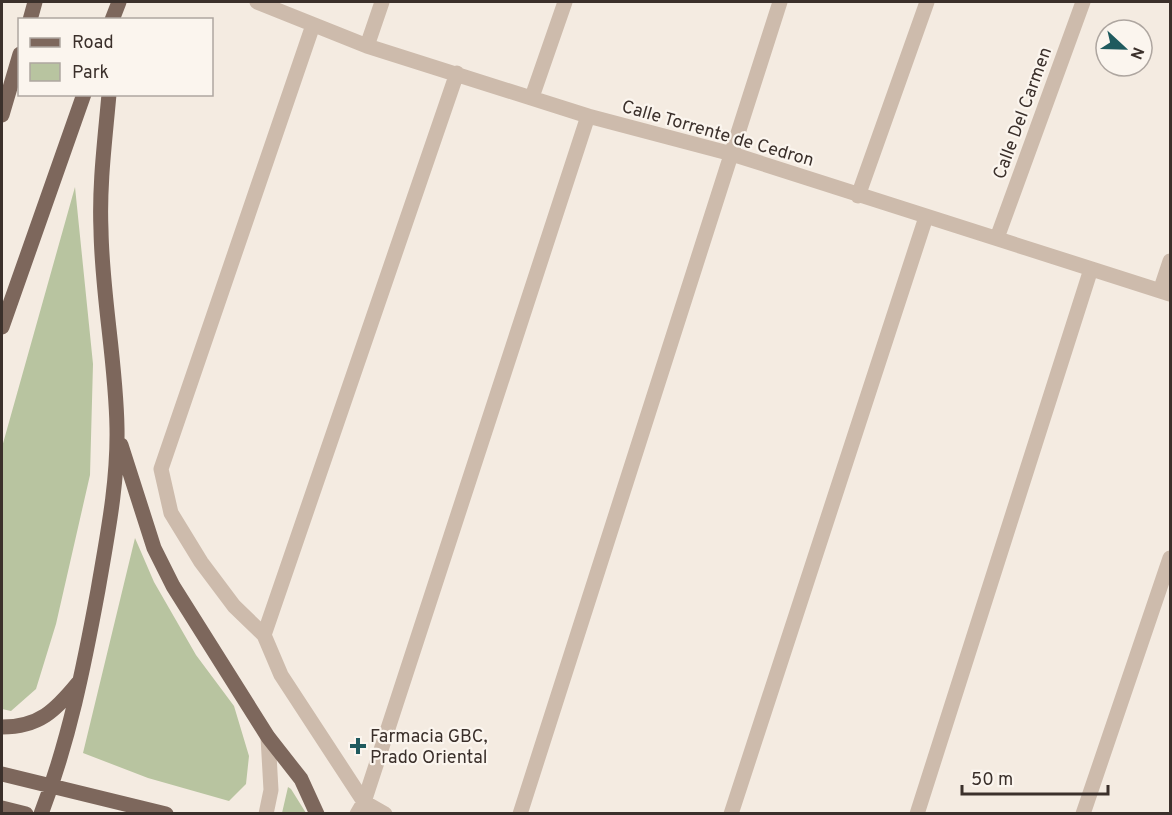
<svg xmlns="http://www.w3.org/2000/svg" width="1172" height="815" viewBox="0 0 1172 815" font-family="Overpass,sans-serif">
<rect width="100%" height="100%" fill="#f4ebe1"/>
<!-- green -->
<path fill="#b8c4a0" d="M75,187L93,364L90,475L56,624L36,689L11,711L2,709V447Z
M135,538L154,582L196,655L234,706L249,756L246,784L229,801L148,778L83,753Z
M288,787L291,789L306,813H282Z"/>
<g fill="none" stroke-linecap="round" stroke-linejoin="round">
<!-- minor -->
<path stroke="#cdbbac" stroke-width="15" d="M257,2L367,46L588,116L732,154L1170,294
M313,25L161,469L171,513L201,562L234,606L264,635L281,675L364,802L385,814
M367,46L382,2
M532,97L565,2
M858,196L927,2
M997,238L1083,2
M1160,291L1170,261
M264,635L457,73
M266,814L271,790L268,737
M357,814L364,802L588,116
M520,814L780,2
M731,814L926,217
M917,814L1091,269
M1083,814L1170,558"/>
<!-- primary -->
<path stroke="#7d675c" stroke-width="15" d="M30,20L35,2
M112,20L119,2
M2,115L20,54
M2,327L84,94
M121,445L154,548L173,586L268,737L301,779L317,814
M2,727C39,727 55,711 78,683
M2,774L166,814
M2,808L26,814
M41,814C69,741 84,666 98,590C107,537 118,483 117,428C116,362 102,296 101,230C99,185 105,140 109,94"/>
</g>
<!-- markers -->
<path fill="#1f5a5e" stroke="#fbf5ee" stroke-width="2" d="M355 737h6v6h6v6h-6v6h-6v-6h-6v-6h6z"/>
<g text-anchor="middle" stroke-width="4.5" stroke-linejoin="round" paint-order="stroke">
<!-- street labels -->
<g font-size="18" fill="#3b302b" stroke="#fbf5ee">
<text transform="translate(1022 113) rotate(-70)" y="6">Calle Del Carmen</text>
<text transform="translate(718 133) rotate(16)" y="6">Calle Torrente de Cedron</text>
</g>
<!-- poi labels -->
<g font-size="18" fill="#3b302b" stroke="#fbf5ee" text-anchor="start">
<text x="370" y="742">Farmacia GBC,<tspan x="370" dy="21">Prado Oriental</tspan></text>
</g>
</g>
<!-- border -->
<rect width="1172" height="815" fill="none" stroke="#3b302b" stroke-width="6"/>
<!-- legend -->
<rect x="18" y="18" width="195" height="78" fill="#fbf5ee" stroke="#aea6a0" stroke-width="1.5"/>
<rect x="30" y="38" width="30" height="9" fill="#7d675c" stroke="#aea6a0" stroke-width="1.5"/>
<text x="72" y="48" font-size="18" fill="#3b302b">Road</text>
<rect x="30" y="63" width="30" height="18" fill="#b8c4a0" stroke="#aea6a0" stroke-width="1.5"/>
<text x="72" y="78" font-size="18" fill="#3b302b">Park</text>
<!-- north arrow -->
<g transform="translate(1124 48) rotate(112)"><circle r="28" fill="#fbf5ee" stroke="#aea6a0" stroke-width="1.5"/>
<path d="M0-4.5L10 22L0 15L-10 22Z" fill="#1f5a5e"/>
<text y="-9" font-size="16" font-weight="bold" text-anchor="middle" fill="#3b302b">N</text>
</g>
<!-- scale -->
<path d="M962 785v9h146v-9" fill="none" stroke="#3b302b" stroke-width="3"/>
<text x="971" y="785" font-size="18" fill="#3b302b" stroke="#fbf5ee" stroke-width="4.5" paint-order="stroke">50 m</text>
</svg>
